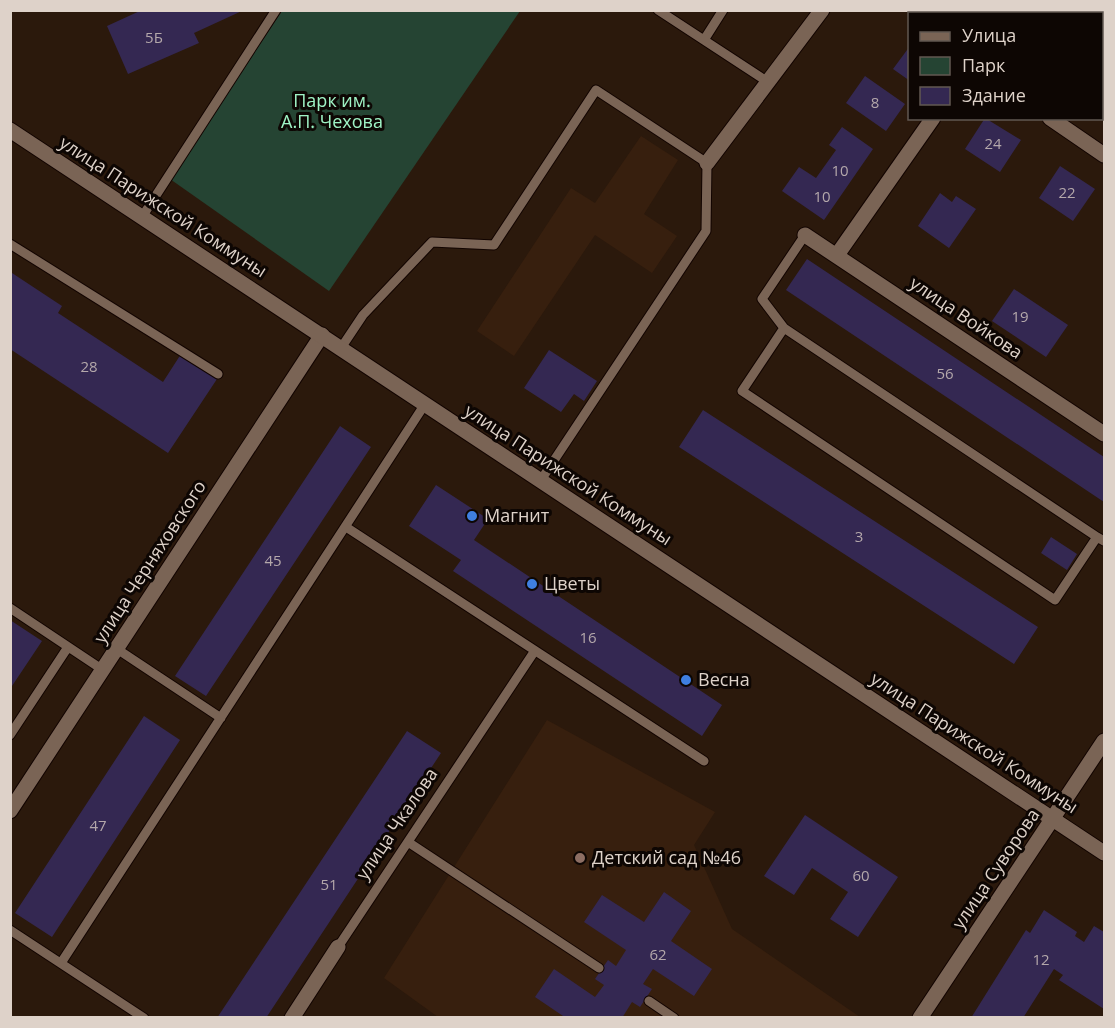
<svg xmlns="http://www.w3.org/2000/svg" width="1115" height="1028" viewBox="0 0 1115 1028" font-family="'Open Sans',sans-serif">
<rect width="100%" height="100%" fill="#2b190c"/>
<!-- built -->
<path fill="#371f0e" d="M641,136L678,160L644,214L677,236L652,273L595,235L514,356L477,331L571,188L595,203Z
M547,720L715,812L694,845L732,929L860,1017H438L384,978Z"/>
<!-- green -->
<path fill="#254433" d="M282,11H520L329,291L170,179Z"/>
<!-- building -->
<path fill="#342852" d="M142,10H244L194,33L199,43L128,74L107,26Z
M934,10H968L966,14H932Z
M1088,10H1104V22L1102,20V14Z
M910,46V81L893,69Z
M865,76L905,104L886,131L846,103Z
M985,118L1021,140L1000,172L965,149Z
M842,127L873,149L824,220L782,191L799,167L816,178L836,150L829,145Z
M1060,166L1095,189L1073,221L1039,198Z
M940,193L952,202L956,196L976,209L949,248L918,226Z
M807,259L1104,457V502L786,290Z
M12,273L62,306L58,313L163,382L181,354L217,379L168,453L10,349Z
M1014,289L1068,325L1046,357L992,321Z
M549,350L597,381L584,401L574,394L561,412L524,388Z
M703,410L1038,627L1014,664L679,447Z
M340,426L371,447L206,696L175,676Z
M436,485L488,519L474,540L722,705L702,736L453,571L461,560L409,526Z
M1051,537L1077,554L1067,570L1041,553Z
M10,620L42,641L10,689Z
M144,716L180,740L52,937L15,913Z
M407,731L441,753L266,1018H217Z
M805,815L898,877L858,937L830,919L848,892L812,868L794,895L764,876Z
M664,892L691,911L671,941L712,969L694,996L653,969L643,984L652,989L640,1007L632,1002L622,1018H566L535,997L554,969L595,997L604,985L595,979L608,960L616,966L626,950L584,922L602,895L644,922Z
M1044,910L1077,932L1075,936L1084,942L1094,926L1104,932V1009L1059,980L1063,975L1054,969L1023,1018H971L1026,930L1030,933Z"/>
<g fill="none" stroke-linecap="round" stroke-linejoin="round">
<defs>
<path id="lane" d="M658,10L768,82
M704,40L723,10
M142,217L276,10
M10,244L218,374
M784,328L762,299L805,235
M341,348L363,315L432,242L494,245L596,90L707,163L706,231L541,480
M346,527L704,761
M1097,537L1055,600L742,391L784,328L1097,537L1104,541
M10,608L103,670
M117,649L221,718
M10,735L68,647
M408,842L599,968
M10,930L144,1018
M338,947L534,652
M61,963L425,404
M649,1001L674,1018"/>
<path id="street" d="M1006,14L1009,10
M1050,118L1104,155
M707,163L822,10
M805,235L1104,434
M837,255L933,118
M10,811L322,335
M292,1018L338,947"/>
<path id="secondary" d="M10,130L1104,853
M920,1018L1104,741"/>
</defs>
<!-- lane casing -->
<use href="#lane" stroke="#120400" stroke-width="11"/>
<!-- street casing -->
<use href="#street" stroke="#120400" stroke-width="17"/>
<!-- secondary casing -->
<use href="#secondary" stroke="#120400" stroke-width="17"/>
<!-- lane -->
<use href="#lane" stroke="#7a6455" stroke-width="9"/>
<!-- street -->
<use href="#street" stroke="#7a6455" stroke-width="15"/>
<!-- secondary -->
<use href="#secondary" stroke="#7a6455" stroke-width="15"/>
</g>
<!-- markers -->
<g fill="#3f7fe0" stroke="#0d0603" stroke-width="2">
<circle cx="472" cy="516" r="6"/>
<circle cx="532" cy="584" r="6"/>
<circle cx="686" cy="680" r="6"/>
</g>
<circle fill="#8d6e63" stroke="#0d0603" stroke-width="2" cx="580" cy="858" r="6"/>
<g text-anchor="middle" stroke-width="6" stroke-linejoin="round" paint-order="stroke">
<!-- number labels -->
<g font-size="15" fill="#b4a8ab">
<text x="154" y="43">5Б</text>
<text x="875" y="108">8</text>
<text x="993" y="149">24</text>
<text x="840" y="176">10</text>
<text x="1067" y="198">22</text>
<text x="822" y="202">10</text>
<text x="1020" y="322">19</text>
<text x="89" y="372">28</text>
<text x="945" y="379">56</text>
<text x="859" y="542">3</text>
<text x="273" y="566">45</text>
<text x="588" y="643">16</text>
<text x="98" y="831">47</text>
<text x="861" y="881">60</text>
<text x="329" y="890">51</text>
<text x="658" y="960">62</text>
<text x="1041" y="965">12</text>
</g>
<!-- park labels -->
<g font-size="18" fill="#9ff3c5" stroke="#0d0603">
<text x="332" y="107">Парк им.<tspan x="332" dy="21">А.П. Чехова</tspan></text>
</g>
<!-- street labels -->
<g font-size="18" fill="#ded2c9" stroke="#0d0603">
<text transform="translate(163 207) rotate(33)" y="6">улица Парижской Коммуны</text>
<text transform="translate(966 318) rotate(34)" y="6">улица Войкова</text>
<text transform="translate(568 475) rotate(33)" y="6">улица Парижской Коммуны</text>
<text transform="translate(150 562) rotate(-57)" y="6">улица Черняховского</text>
<text transform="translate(974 743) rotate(33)" y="6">улица Парижской Коммуны</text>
<text transform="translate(397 824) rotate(-56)" y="6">улица Чкалова</text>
<text transform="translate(996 869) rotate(-56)" y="6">улица Суворова</text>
</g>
<!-- poi labels -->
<g font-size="18" fill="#ded2c9" stroke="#0d0603" text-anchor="start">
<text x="484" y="522">Магнит</text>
<text x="544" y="590">Цветы</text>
<text x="698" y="686">Весна</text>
<text x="592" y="864">Детский сад №46</text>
</g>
</g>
<!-- border -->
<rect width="1115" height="1028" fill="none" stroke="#ded2c9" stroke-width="24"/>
<!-- legend -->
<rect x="908" y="12" width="195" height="108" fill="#0d0603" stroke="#615852" stroke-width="1.5"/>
<rect x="920" y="32" width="30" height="9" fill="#7a6455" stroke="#615852" stroke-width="1.5"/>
<text x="962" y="42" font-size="18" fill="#ded2c9">Улица</text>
<rect x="920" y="57" width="30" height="18" fill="#254433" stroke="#615852" stroke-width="1.5"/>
<text x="962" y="72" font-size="18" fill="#ded2c9">Парк</text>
<rect x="920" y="87" width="30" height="18" fill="#342852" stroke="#615852" stroke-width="1.5"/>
<text x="962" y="102" font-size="18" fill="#ded2c9">Здание</text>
</svg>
